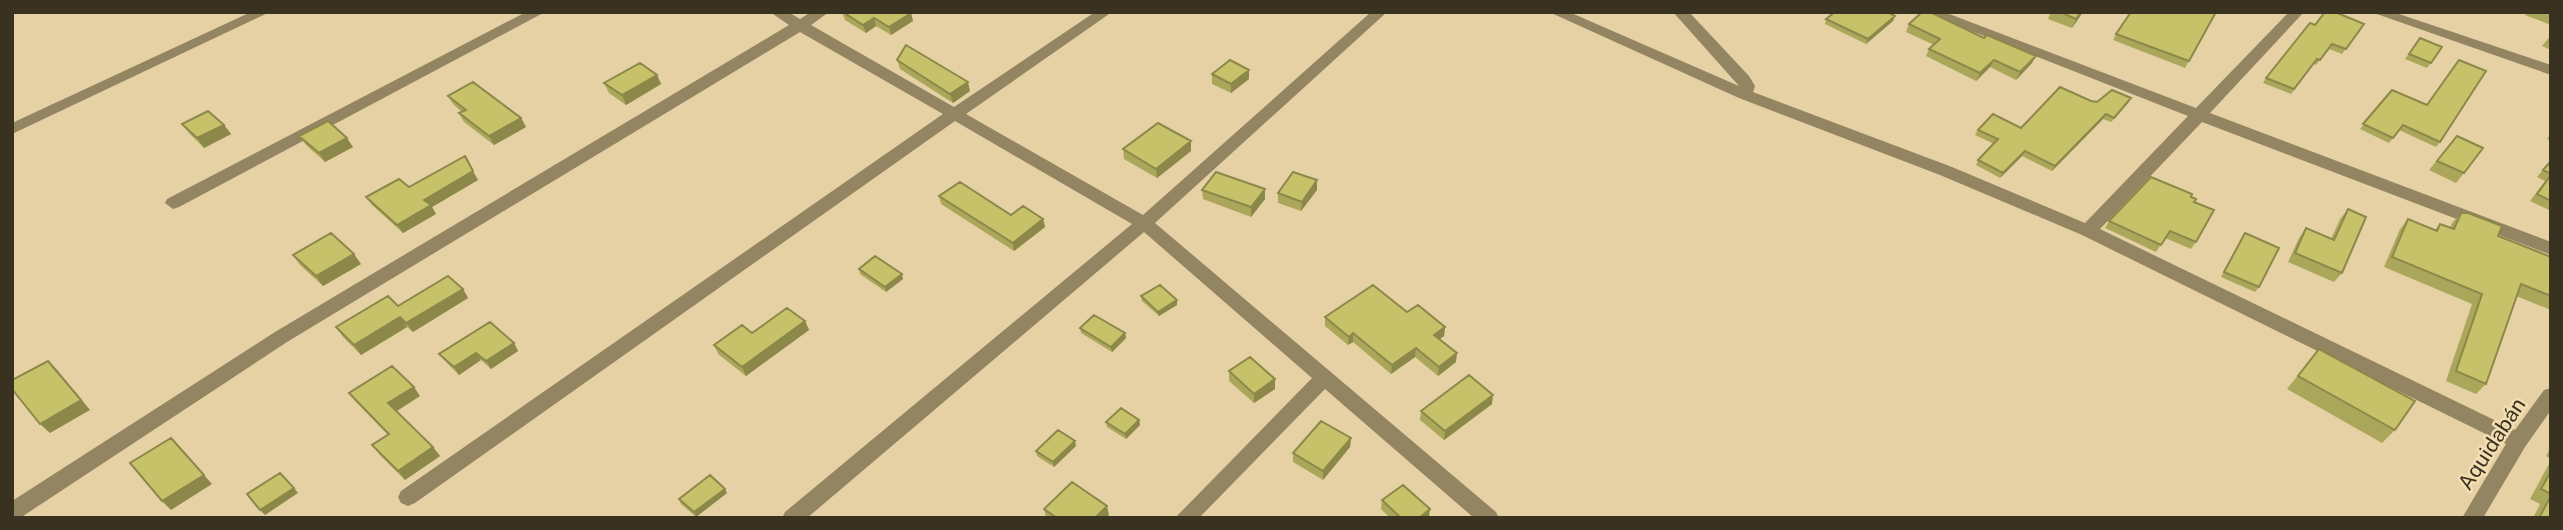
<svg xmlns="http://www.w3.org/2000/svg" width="2563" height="530" viewBox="0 0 2563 530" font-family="'Public Sans',sans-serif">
<rect width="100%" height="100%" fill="#e6d1a5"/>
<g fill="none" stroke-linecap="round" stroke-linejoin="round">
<!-- minor -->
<path fill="#938462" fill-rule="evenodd" d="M251,12H270L12,134V123Z
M526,12H545L179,207L173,209L165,203L167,199Z
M770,12H788L800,19L811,12H829L811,25L954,107L1095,12H1112L966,114L1143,215L1371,12H1387L1155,223L1496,512L1499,518H1474L1325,389L1199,518H1175L1312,378L1144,232L807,518H782L785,512L1132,224L955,121L415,503L408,506L401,503L398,497L401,491L943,114L800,32L287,342L20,518H12V501L275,332L789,25Z
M1549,12H1569L1739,86L1673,12H1689L1749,76L1755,86L1753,92L1952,167L2085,223L2188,116L1923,12H1944L2196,108L2289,12H2304L2210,113L2551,242V255L2202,122L2100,229L2515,430L2544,390L2551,388V410L2525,447L2483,518H2462L2506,444L2082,235L1940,175L1739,98Z
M2371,12H2393L2551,65V75Z"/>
</g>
<!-- wall -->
<path fill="#aba75a" d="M842,12L911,13L913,21L891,35L876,26L866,33L845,20Z
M1832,12H1887L1895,16L1893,21L1866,44L1825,24L1826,19L1832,14Z
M2051,12H2083L2072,28L2048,19Z
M2216,12L2185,68L2113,40L2116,34Z
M2527,12H2551V25L2525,15Z
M1909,24L2032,63L2016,80L1990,67L1976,81L1926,56L1929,49L1934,45L1906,32Z
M2364,24L2342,54L2329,49L2316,65L2314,64L2291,94L2263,83L2266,78L2315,25Z
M2551,35V50L2542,46Z
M2420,38L2442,47L2427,68L2405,59Z
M897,60L970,91L953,103L900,69Z
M1249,70V79L1231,93L1212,84V74Z
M657,75L661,84L626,105L609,93L604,83Z
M2392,90L2427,105L2440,142L2436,147L2399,130L2389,143L2360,129Z
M448,96L521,118L526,127L494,145L464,122L459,113L462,112L453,104Z
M2091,101L2128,103L2111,122L2103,119L2052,171L2022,156L2000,178L1976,165L1978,160L1994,144L1975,135L1978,130L2021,128Z
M182,124L224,125L231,134L204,148L189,133Z
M2551,133V141L2547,139Z
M299,136L353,147L325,162L306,145Z
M2457,136L2464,173L2456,183L2429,170Z
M1191,141V151L1157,178L1124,159L1123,149Z
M2551,160V211L2530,201L2545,181L2537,177Z
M478,180L432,207L436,214L403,233L372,205L366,197L409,187Z
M1317,180V190L1301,211L1278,203V193Z
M1265,189V199L1251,217L1203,199L1202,190Z
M939,196L1011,215L1043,219L1045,227L1014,251L941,204Z
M2191,197L2194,202L2196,242L2191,249L2165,238L2156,252L2105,228L2109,221Z
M2348,209L2342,273L2334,282L2288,262L2299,238L2306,228L2331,239L2340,219Z
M2461,213L2498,236L2551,257V310L2516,296L2486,384L2476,394L2446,381L2472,304L2384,267L2400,229L2408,219L2435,230L2440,224L2450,228L2452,223Z
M2245,233L2259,287L2255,292L2221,277Z
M293,255L361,264L323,286L300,265Z
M859,269L903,279L886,292L860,274Z
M463,289L468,298L413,332L407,327L361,355L343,337L336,327L398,306Z
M1141,296L1177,305L1159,316L1142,301Z
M1407,312L1445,327L1444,336L1440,339L1456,362L1438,376L1415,357L1391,374L1353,342L1348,345L1325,326V317Z
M805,321L809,330L746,376L718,354L714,345Z
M1080,328L1125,333L1126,338L1112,352L1081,333Z
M514,343L518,351L491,369L481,360L459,375L445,361L439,354Z
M2319,349L2395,430L2382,443L2287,389Z
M1229,371L1275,379V389L1254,403L1229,381Z
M349,393L420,396L397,411L440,456L405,480L379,454L372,445L388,435L356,402Z
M1492,404L1444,440L1420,420L1421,411Z
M1139,420L1140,425L1126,439L1107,427L1106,422Z
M1351,438L1350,447L1323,480L1293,462V453Z
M1076,446L1054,467L1037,456L1036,451Z
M2551,447V459L2546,456Z
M2551,460V518H2533L2540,504L2530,499Z
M727,493L696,517L681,504L679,499Z
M1382,500L1429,518H1390L1381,509Z
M1044,509L1109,515L1105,518H1046Z"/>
<!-- shaded-wall -->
<path fill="#8b884a" d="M2081,12H2083L2072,28L2076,19Z
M911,13L913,21L891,35L889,27Z
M1895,16L1893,21L1866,44L1868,39Z
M874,18L876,26L866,33L863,25Z
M2036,56L2032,63L2016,80L2020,72Z
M1994,60L1990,67L1976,81L1980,73Z
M1249,70V79L1231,93V84Z
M657,75L661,84L626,105L622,95Z
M968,82L970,91L953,103L950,94Z
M2131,98L2128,103L2111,122L2114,118Z
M2106,114L2103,119L2052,171L2055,166Z
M521,118L526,127L494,145L489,136Z
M224,125L231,134L204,148L197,138Z
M347,138L353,147L325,162L319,153Z
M1191,141V151L1157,178L1156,169Z
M2025,151L2022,156L2000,178L2003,173Z
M473,171L478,180L432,207L436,214L403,233L397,225L424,200Z
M1317,180V190L1301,211L1302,202Z
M1265,189V199L1251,217V207Z
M1043,219L1045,227L1014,251L1013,243Z
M354,254L361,264L323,286L316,276Z
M902,274L903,279L886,292L885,287Z
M463,289L468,298L413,332L406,323Z
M1177,300V305L1159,316L1158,312Z
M400,317L407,327L361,355L354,345Z
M805,321L809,330L746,376L742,367Z
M1445,327L1444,336L1433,344L1434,335Z
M1125,333L1126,338L1112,352L1111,347Z
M1353,333V342L1348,345L1349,337Z
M514,343L518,351L491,369L486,361Z
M1416,348L1415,357L1391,374L1392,365Z
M476,353L481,360L459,375L454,367Z
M1457,353L1456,362L1438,376L1439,367Z
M48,361L57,370L90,410L50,433L40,424Z
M1275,379V389L1254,403V394Z
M414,387L420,396L395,412L388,403Z
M1493,395L1492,404L1444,440L1445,431Z
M1139,420L1140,425L1126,439L1125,434Z
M171,438L212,484L171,510L162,501Z
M1351,438L1350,447L1323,480V471Z
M1075,441L1076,446L1054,467L1053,462Z
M433,447L440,456L405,480L398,471Z
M294,488L298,493L265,515L260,510Z
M725,489L727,493L696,517L694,512Z
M1107,506L1109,515L1105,518H1095Z
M1430,509L1429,518H1419Z"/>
<!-- building -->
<path fill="#c7c269" stroke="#8b884a" stroke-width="2" d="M843,12H910L911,13L889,27L874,18L863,25Z
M1835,12H1887L1895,16L1868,39L1826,19Z
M1922,12H1930L1984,38L1987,35L2036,56L2020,72L1994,60L1980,73L1929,49L1940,39L1909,24Z
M2060,12H2081L2076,19Z
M2131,12H2216L2189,61L2116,34Z
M2325,12H2335L2364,24L2346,49L2332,44L2320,60L2317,59L2294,89L2266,78L2310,23L2315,25Z
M2420,38L2442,47L2431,63L2409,54Z
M906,45L968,82L950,94L897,60Z
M1230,60L1249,70L1231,84L1212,74Z
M2459,60L2486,71L2440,142L2403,125L2393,138L2363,124L2392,90L2427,105Z
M640,63L657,75L622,95L604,83Z
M473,82L521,118L489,136L459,113L466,110L448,96Z
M2060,87L2091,101L2097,102L2112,90L2131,98L2114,118L2106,114L2055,166L2025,151L2003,173L1978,160L1998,139L1978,130L1993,114L2021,128Z
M208,111L224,125L197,138L182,124Z
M328,121L347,138L319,153L299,136Z
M1158,123L1191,141L1156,169L1123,149Z
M2457,136L2483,148L2464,173L2437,161Z
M465,156L473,171L424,200L431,205L397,225L366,197L399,179L409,187Z
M2551,161V174L2543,170Z
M1216,172L1265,189L1251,207L1202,190Z
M1293,172L1317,180L1302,202L1278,193Z
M2551,175V201L2537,194Z
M2151,177L2192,194L2191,197L2196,199L2194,202L2214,210L2196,242L2170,231L2161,245L2109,221Z
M960,182L1011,215L1023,206L1043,219L1013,243L939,196Z
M2348,209L2366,217L2342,273L2295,253L2306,228L2334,240Z
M2461,213H2468L2502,226L2498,236L2551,257V296L2521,284L2486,384L2456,371L2482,294L2392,257L2408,219L2437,231L2440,224L2454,229Z
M331,233L354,254L316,276L293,255Z
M2245,233L2279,248L2259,287L2224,272Z
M875,256L902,274L885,287L859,269Z
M448,276L463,289L406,323L400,317L354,345L336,327L388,296L398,306Z
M1160,285L1177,300L1158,312L1141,296Z
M1373,285L1407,312L1418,305L1445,327L1434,335L1457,353L1439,367L1416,348L1392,365L1353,333L1349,337L1325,317Z
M787,308L805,321L742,367L714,345L742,325L752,333Z
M1094,315L1125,333L1111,347L1080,328Z
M490,322L514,343L486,361L476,353L454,367L439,354Z
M2319,349L2415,401L2395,430L2298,376Z
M1250,357L1275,379L1254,394L1229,371Z
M48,361L81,400L40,424L12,389V380Z
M392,366L414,387L388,403L433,447L398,471L372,445L389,434L349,393Z
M1469,375L1493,395L1445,431L1421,411Z
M1121,408L1139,420L1125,434L1106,422Z
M1321,421L1351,438L1323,471L1293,453Z
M1058,430L1075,441L1053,462L1036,451Z
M171,438L204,475L162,501L130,463Z
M2551,471V494L2541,489Z
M280,473L294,488L260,510L247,494Z
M710,475L725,489L694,512L679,499Z
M1072,482L1107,506L1095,518H1057L1044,509Z
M1403,485L1430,509L1419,518H1401L1382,500Z
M2551,496V518H2539Z"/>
<g text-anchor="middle" stroke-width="5" stroke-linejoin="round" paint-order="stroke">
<!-- street labels -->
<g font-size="21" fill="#3a3221" stroke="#f3deb2">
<text transform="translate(2492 444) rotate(-57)" y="7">Aquidabán</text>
</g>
</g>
<!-- border -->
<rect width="2563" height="530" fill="none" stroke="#3a3221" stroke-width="28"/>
</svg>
